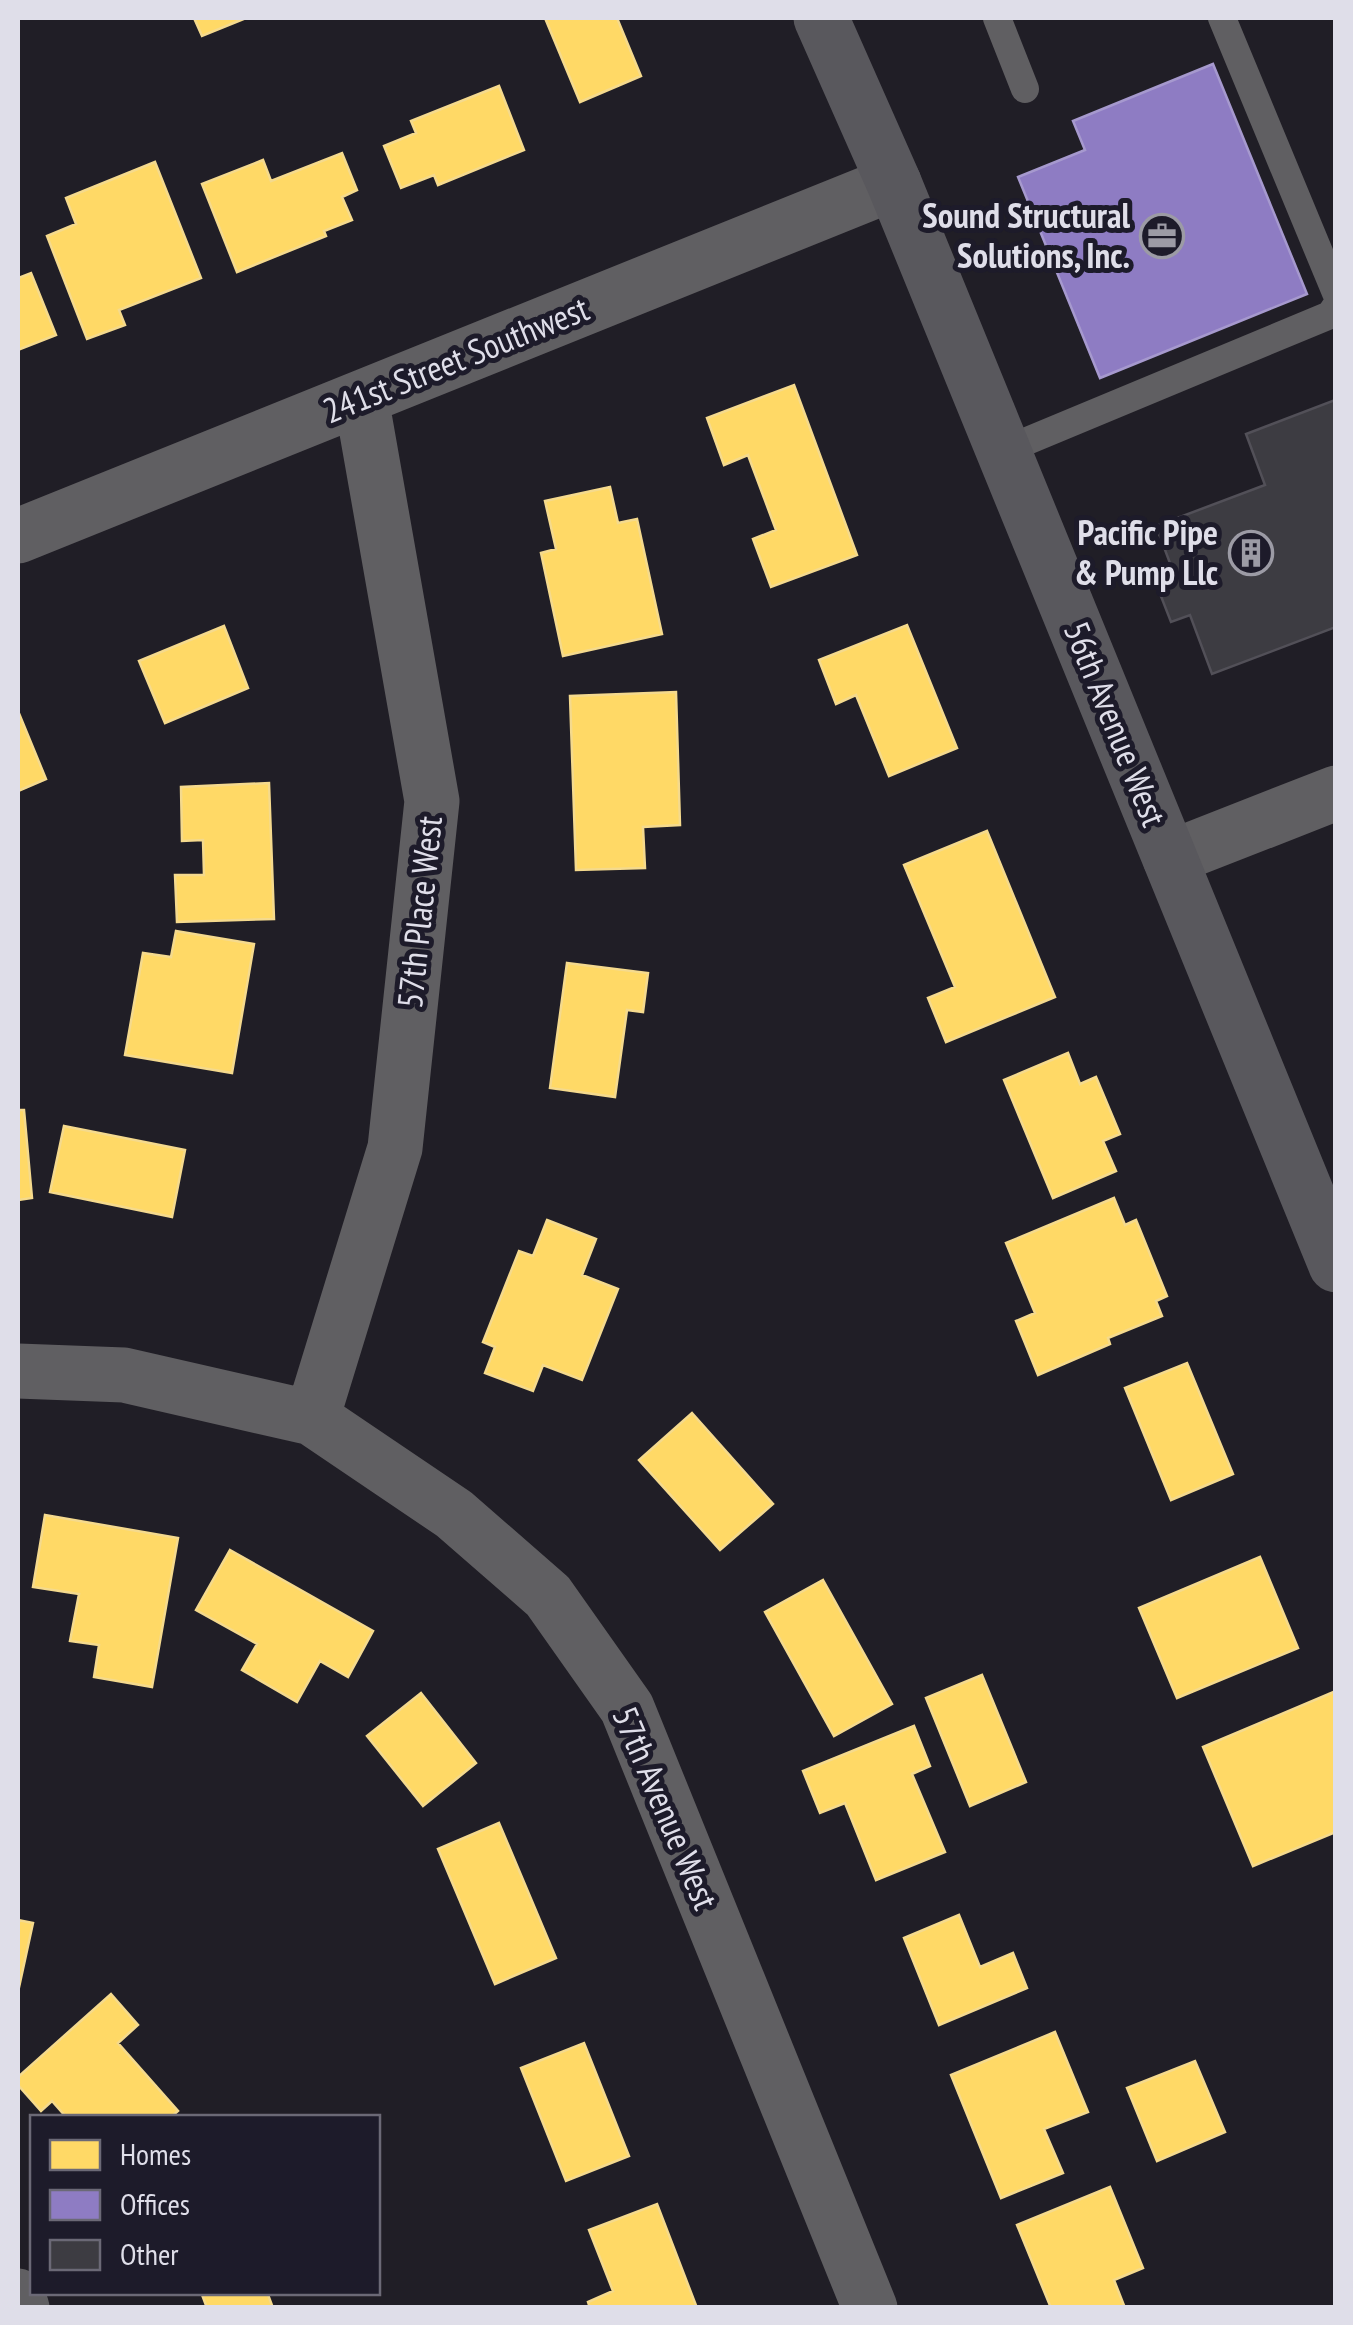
<svg xmlns="http://www.w3.org/2000/svg" width="1353" height="2325" viewBox="0 0 1353 2325" font-family="'PT Sans Narrow',sans-serif">
<rect width="100%" height="100%" fill="#201e26"/>
<!-- homes -->
<path fill="#ffd966" stroke="#f5da8d" stroke-width="2.5" d="M194,18H246L202,36Z
M545,18H617L641,76L580,102Z
M499,86L524,150L438,185L434,175L401,188L384,146L416,133L411,121Z
M342,153L357,190L342,197L352,220L324,231L326,236L237,272L202,184L263,160L271,181Z
M155,162L201,278L119,310L125,325L87,339L47,236L76,224L66,198Z
M31,273L56,335L18,350V278Z
M794,385L857,555L771,587L753,539L776,530L748,455L724,465L707,418Z
M610,487L618,523L637,519L662,634L563,656L541,553L556,549L545,501Z
M907,625L957,748L889,776L856,695L836,704L819,660Z
M224,626L248,688L165,723L139,661Z
M676,692L680,825L643,827L645,868L576,870L570,696Z
M18,711L46,779L18,791Z
M269,783L274,919L177,922L175,875H204L203,840L182,841L181,787Z
M987,831L1055,997L946,1042L928,998L955,987L904,865Z
M176,931L254,944L232,1073L125,1055L143,953L171,957Z
M567,963L648,973L643,1012L627,1010L615,1097L550,1088Z
M1068,1053L1080,1084L1096,1077L1120,1134L1103,1141L1116,1171L1053,1198L1004,1080Z
M18,1110H24L32,1198L18,1200Z
M64,1126L185,1150L172,1217L50,1192Z
M1114,1198L1125,1225L1136,1220L1167,1296L1156,1301L1162,1316L1108,1338L1110,1344L1038,1375L1016,1321L1035,1313L1006,1243Z
M547,1220L596,1239L582,1275L618,1289L582,1380L543,1365L533,1391L485,1373L495,1347L483,1342L519,1251L533,1256Z
M1187,1363L1233,1474L1171,1500L1125,1388Z
M692,1413L773,1504L720,1550L639,1460Z
M45,1515L178,1538L152,1687L94,1677L99,1645L70,1641L79,1594L33,1587Z
M230,1550L373,1631L348,1677L320,1661L297,1702L242,1670L257,1644L196,1610Z
M1260,1557L1298,1648L1177,1698L1139,1608Z
M823,1580L892,1704L834,1736L765,1612Z
M982,1675L1026,1782L970,1806L926,1698Z
M1336,1691V1832L1253,1866L1203,1747Z
M421,1693L476,1763L423,1806L367,1736Z
M914,1726L930,1766L912,1774L945,1852L876,1880L845,1803L820,1813L803,1771Z
M499,1823L556,1958L495,1984L438,1849Z
M959,1915L980,1967L1013,1953L1027,1988L939,2025L904,1938Z
M18,1920L33,1923L18,1992Z
M111,1994L138,2025L118,2043L178,2111L170,2118H67L52,2101L41,2111L18,2085V2077Z
M1055,2032L1088,2112L1044,2129L1063,2173L1001,2198L951,2075Z
M584,2043L629,2156L566,2181L521,2068Z
M1195,2061L1225,2132L1157,2161L1127,2088Z
M1110,2187L1143,2268L1114,2280L1125,2308H1051L1017,2225Z
M657,2204L697,2308H590L588,2302L613,2291L589,2230Z
M201,2292H267L273,2308H207Z"/>
<!-- offices -->
<path fill="#8e7cc3" stroke="#a699ce" stroke-width="2.5" d="M1213,64L1307,294L1100,378L1018,177L1085,150L1073,121Z"/>
<!-- building -->
<path fill="#3d3c42" stroke="#525058" stroke-width="2.5" d="M1335,400L1336,627L1212,674L1190,615L1171,622L1157,586L1176,579L1156,526L1265,485L1246,434Z"/>
<g fill="none" stroke-linecap="round" stroke-linejoin="round">
<!-- lane -->
<path stroke="#605f62" stroke-width="28" d="M997,18L1025,89
M1222,18L1336,293
M1003,451L1330,315L1336,306"/>
<!-- street -->
<path stroke="#605f62" stroke-width="55" d="M18,536L894,183
M1170,858L1336,793
M18,1371L124,1375L312,1418L454,1514L548,1596L627,1708L870,2308
M312,1418L395,1148L432,801L361,398
M18,2296L22,2308"/>
<!-- secondary -->
<path stroke="#59585d" stroke-width="55" d="M821,18L894,183L1336,1265"/>
</g>
<!-- icons -->
<defs>
<symbol id="office-ring" viewBox="-11 -11 22 22"><circle r="9.5" fill="#1d1b2a" stroke="#9c9ba5" stroke-width="1.5"/><path d="M-6-3h4V-5.5h4V-3h4V5H-6ZM-1-4.5V-3h2v-1.5ZM-6 0V1H6V0Z" fill="#9c9ba5"/></symbol>
<symbol id="building-ring" viewBox="-11 -11 22 22"><circle r="9.5" fill="#1d1b2a" stroke="#9c9ba5" stroke-width="1.5"/><path d="M-4-6H4V6H1V3H-1V6H-4ZM-2.5-4.3h1.7v1.8h-1.7ZM.8-4.3h1.7v1.8H.8ZM-2.5-1h1.7V.8h-1.7ZM.8-1h1.7V.8H.8Z" fill="#9c9ba5"/></symbol>
</defs>
<g fill-rule="evenodd">
<use href="#office-ring" x="1137" y="211" width="50" height="50"/>
<use href="#building-ring" x="1226" y="528" width="50" height="50"/>
</g>
<g text-anchor="middle" stroke-width="10" stroke-linejoin="round" paint-order="stroke">
<!-- poi labels -->
<g font-size="35" font-weight="bold" fill="#dfdee9" stroke="#1d1b2a" text-anchor="end">
<text x="1130" y="228">Sound Structural<tspan x="1130" dy="40">Solutions, Inc.</tspan></text>
<text x="1218" y="545">Pacific Pipe<tspan x="1218" dy="40">&amp; Pump Llc</tspan></text>
</g>
<!-- street labels -->
<g font-size="35" fill="#dfdee9" stroke="#1d1b2a">
<text transform="translate(456 360) rotate(-22)" y="12">241st Street Southwest</text>
<text transform="translate(1115 724) rotate(68)" y="12">56th Avenue West</text>
<text transform="translate(420 912) rotate(-84)" y="12">57th Place West</text>
<text transform="translate(665 1808) rotate(67)" y="12">57th Avenue West</text>
</g>
</g>
<!-- border -->
<rect width="1353" height="2325" fill="none" stroke="#dfdee9" stroke-width="40"/>
<!-- legend -->
<rect x="30" y="2115" width="350" height="180" fill="#1d1b2a" stroke="#6b6976" stroke-width="2.5"/>
<rect x="50" y="2140" width="50" height="30" fill="#ffd966" stroke="#6b6976" stroke-width="2.5"/>
<text x="120" y="2165" font-size="30" fill="#dfdee9">Homes</text>
<rect x="50" y="2190" width="50" height="30" fill="#8e7cc3" stroke="#6b6976" stroke-width="2.5"/>
<text x="120" y="2215" font-size="30" fill="#dfdee9">Offices</text>
<rect x="50" y="2240" width="50" height="30" fill="#3d3c42" stroke="#6b6976" stroke-width="2.5"/>
<text x="120" y="2265" font-size="30" fill="#dfdee9">Other</text>
</svg>
